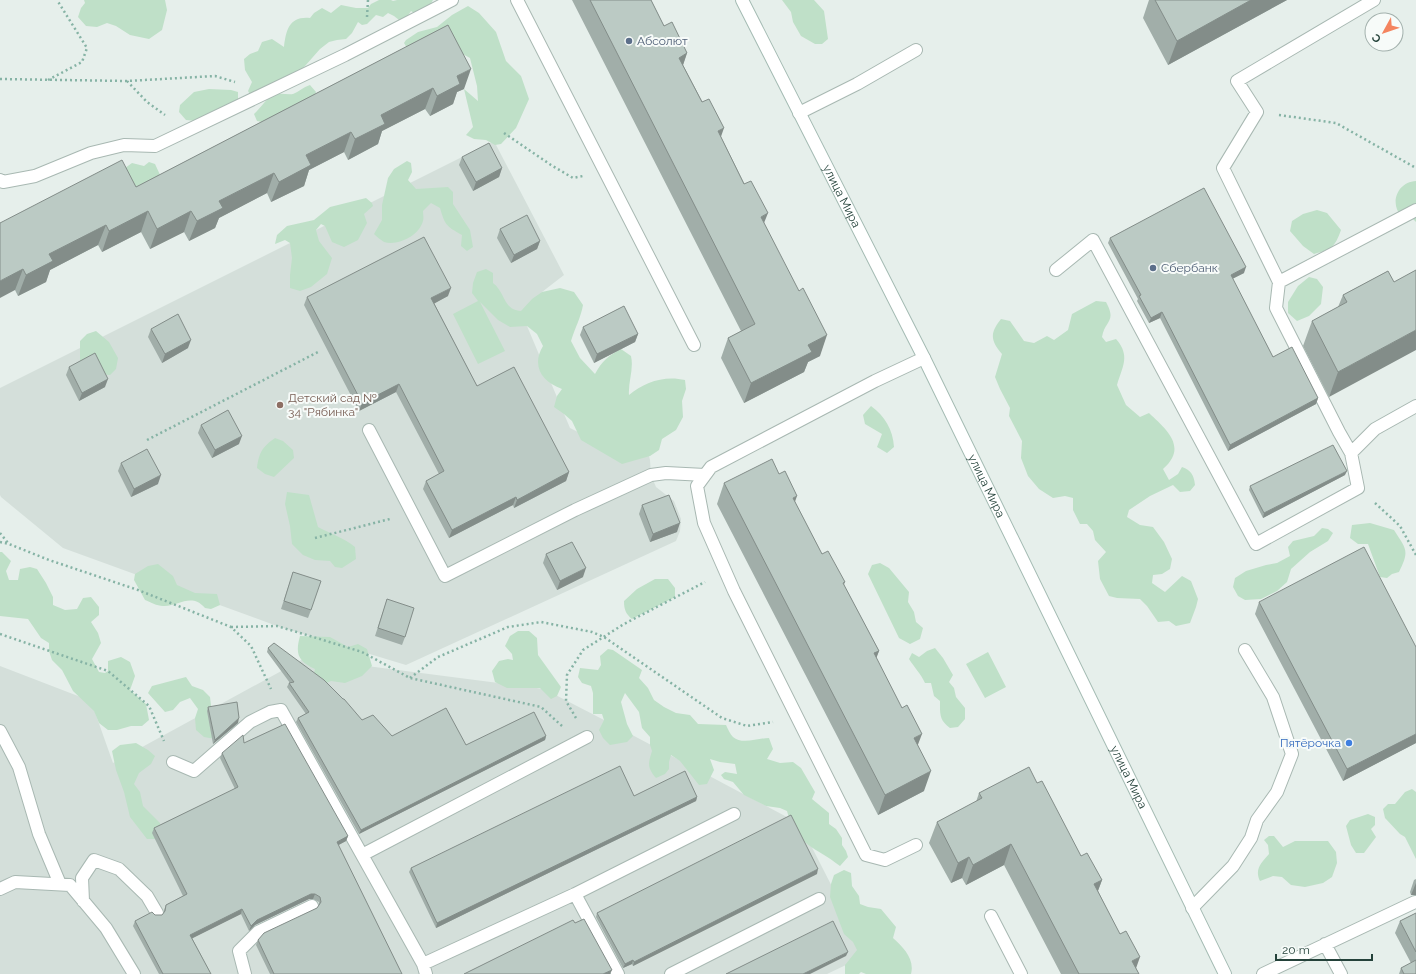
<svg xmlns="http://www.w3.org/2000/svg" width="1416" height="974" viewBox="0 0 1416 974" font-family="Raleway,sans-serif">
<rect width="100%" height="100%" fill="#e6efeb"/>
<!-- built -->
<path fill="#d4dfda" d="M494,141L564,275L542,292L527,326L570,428L578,432L647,448L650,460L651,475L656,487L674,501L681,519L680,531L676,541L406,665L277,626L63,548L1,497L0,495V388Z
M305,658L544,689L604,720L800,824L867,955L827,974H0V666L91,701L113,763Z"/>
<!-- green -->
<path fill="#bfe0c8" d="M84,0H165L167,10L162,30L149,39L130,35L116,26L107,23L97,27L86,26L78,17L81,8L85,3Z
M379,0H391L393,1L397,0H433C429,9 423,12 414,13L411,11L407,17L399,20L394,16L388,13L383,17L376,15L367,24L362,25L358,22L352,33L346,39L337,40L329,42L320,49L305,66L293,76L282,78L276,84L251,96L248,91L252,82L245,70L244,59L250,54L258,51L262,42L272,39L284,47C286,29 290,16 310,18L314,13L322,8L331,13L341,5L356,8H368L371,4Z
M782,0H814L824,11L828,39L822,44H815L801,36L793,22L791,12Z
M468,6L479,13L496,32L506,61L521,76L529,99L516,128L501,144L495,145L486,140L474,139L466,135L473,127L464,89L478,101L477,86L470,58L459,52L409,51L404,43L406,40L418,32L437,27L452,15Z
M310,85L316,92L313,100L262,122L257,121L254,114C262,107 266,97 277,94C282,93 288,95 293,94C299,92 303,87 310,85Z
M209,89L231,90L238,92V100L235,104H229L196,121L186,120L179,112L180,105L194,92Z
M407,161L411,163L412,172L408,180L416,189L448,187L453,192V204L470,230L473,247L467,251L461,246L462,235C446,226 445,225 440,208L431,203L423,211C423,214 424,218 423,221C419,236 398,246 384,242C381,240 377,237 374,234L382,220V205L388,178L394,169Z
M149,162L155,164L161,177L141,191L133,184L125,168L132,163L144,166Z
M1416,181V222L1408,214L1402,217C1389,204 1397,182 1416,181Z
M366,198L372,203L373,206L364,214L367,223L358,240L344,247L332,242L325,226L321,224L316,230L319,241L332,258L327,274L311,287L300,291L290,288V275L292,258L290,243L285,240L275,244L277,235L287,226L314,220L330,207Z
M1317,210L1327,213L1341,230C1335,247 1332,249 1314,254L1303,246L1290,231L1292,221L1303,214Z
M486,269L493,273V283C506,293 503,310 521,311L532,299L542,292L560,288L574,292L583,305C581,317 575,328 571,341L580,358L595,374C602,361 608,356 621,349L631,356C634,369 628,382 629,395C644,382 665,375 685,380L686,389L682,401L683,417L676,430L662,439L659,450L650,456L622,464L581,440L572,421L564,414L554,407L557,396L562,389C542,382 531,366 543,346L537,334L527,326L510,327L498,320L480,302L505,351L478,364L453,314L478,301L472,293L473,283L477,272Z
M1309,277L1317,279L1323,287L1321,304L1309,316L1297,321L1288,313V302L1298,286Z
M1096,301L1106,302C1117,322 1105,320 1102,337L1106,342L1116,339C1131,356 1122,367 1117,385L1126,405L1140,417L1149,413C1167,430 1188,447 1163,469L1169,480L1178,474L1182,467C1191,470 1194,475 1195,485L1190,491L1180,492L1173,485L1150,496L1129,510L1127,517L1140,525L1153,527L1164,542L1172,559L1170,569L1162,574L1153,575L1152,583L1165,592L1182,576L1191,581L1198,599L1196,607L1190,623L1176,626L1169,621L1158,622L1147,606L1140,599L1117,598L1109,596L1100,579L1098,561L1106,552L1095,540L1093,531L1087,524H1080L1073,510V498L1065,496L1053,498L1039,489L1028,476L1021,458L1022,441L1009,416L1010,408L1000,389L995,377L1002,354C990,340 990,333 1001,319L1010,321L1024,341L1034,343L1047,336L1054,340L1068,330L1072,314Z
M96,331L109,342L118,358L116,369L110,375L99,374L80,362V341L87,334Z
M871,406C885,416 893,430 894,447L887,453L877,447L882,434L865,424L863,415Z
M275,438L283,441L293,450L294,458L274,477L265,474L257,468C259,453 262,447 275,438Z
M287,492L309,495L318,527C331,534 344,538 355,547L356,559L342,568L335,567L330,561L315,560L303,555L292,544L290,526L285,504Z
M1370,523L1394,530C1406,549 1410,550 1399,572L1392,574L1387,578L1380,577L1368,544H1358L1350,538L1352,525Z
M1322,528L1328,529L1333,533L1328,541L1310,552L1291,569L1287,582L1277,591L1261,599L1245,600L1238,596L1233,587L1235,578L1246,571L1266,565L1277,563L1290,556L1288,547L1293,541L1314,536Z
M0,552H2L11,561L6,571L9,580H18L20,569L30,567L37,569L46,583L53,597V605L65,610L77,609L83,598L91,597L99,607V615L91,622L98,633L101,643L92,659L99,672L105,673L108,671V661L121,657L130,662L135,676L130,690L146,704L149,720L142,726H131L117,730H108L99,723L94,711L73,691L62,670L52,660L49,651V643L41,638L28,619L0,616Z
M880,563L889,568L909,592L908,602L914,612L916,622L923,628L920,639L910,644L899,638L868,574L872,565Z
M158,564L173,576L177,585L195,593L217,594L220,605L211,609L205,608C191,592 178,607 163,606C157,606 150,602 145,600L134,580L135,574L148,566Z
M655,579H668L675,588V597L632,619C626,614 624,610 624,601L637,589Z
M518,631H529L537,638L538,655L561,687L557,696L551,699L540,688H507L495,682L492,671L499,661L508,659L513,660L512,654L505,646L510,636Z
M300,636L330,637L348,647L358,644L367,649L372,666L362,676L345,683L331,681L322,685L313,677L315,669C298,661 295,654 300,636Z
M935,648L943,658L953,675L949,682L954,688L956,697L965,708V719L958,727L950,728C939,720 940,714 940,701L934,696L931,683H925C921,674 914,667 909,659L912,653L919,657L927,651Z
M608,649L613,650L642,670L639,678L648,688L654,700L664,707L676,713L690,715L698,724L726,725C728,729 730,734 733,737C742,745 758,738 769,738L773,749L767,759L780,763L793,762L801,768L815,792L812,799L829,813V824L836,829L842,838V845L846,851L848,857L840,866C816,847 796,846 787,811L780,808L766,806L744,795L733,782L724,779L721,775L725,772L737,774L735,764L720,762L710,759L714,770L707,784L699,785L680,761L671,755L669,762V769L665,774L656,778C647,767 648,764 652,751L650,745V737L642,728L639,712L625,693L621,702L627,724L633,736L627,742L610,745L603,738L599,730L604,720L602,714H593V693L591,686L582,683L578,677L580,668L598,670L601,665L600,656Z
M988,652L1006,687L985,698L966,664Z
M186,677L192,686L203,690L210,697L215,739L204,737L196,730L195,718L198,709L190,698L180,702L173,710L165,712L148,693L152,686Z
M136,743L148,750L155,756L151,764L139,773L134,784L140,792L143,806L160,823V830L155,839H147L130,817L124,792L116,770L112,751L120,745Z
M1412,789L1416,792V859L1405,837L1400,834L1385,818L1383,809L1388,804H1395L1405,792Z
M1368,814L1375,817V825L1371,829L1376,837L1364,853H1356L1351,845L1346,826L1350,820Z
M1269,836H1274L1283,847L1295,841H1328L1336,852L1337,863L1332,877L1323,883L1305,887L1291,885L1282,877L1273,876L1260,881C1254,869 1262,862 1269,854L1268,845L1264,840Z
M844,870L851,873L852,886L859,896L860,904L868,907L881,909L896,927L893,938C903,947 915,959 911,974H866L861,972L859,974H845V965L857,950L853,942L844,934L830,897L831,884L834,875Z"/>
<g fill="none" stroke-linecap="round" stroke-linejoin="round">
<defs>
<path id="lane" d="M517,0L694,345
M799,113L857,84L916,50
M0,180L3,182L35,176L91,153L124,145L155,146L345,55L452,0
M1056,270L1093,240L1256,544L1358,488L1351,453L1375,429L1416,406
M1279,282L1223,168L1257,112L1237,81L1374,0
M369,430L445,576L575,510L651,475L666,473L705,475
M1351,453L1339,432L1276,308L1279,282L1416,210
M0,731L19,767L39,834L60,884
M173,762L194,771L250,722L270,712L281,710L423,964L426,974
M916,845L885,860L866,855L734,591L704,523L697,486L711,467L875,381L924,358
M362,855L587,737
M0,889L15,882L70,885L106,928L134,974
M83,901L82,878L94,860L119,869L147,896L157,913
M1192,908L1233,866L1251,838L1257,820L1277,792L1292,754L1273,697L1245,650
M991,916L1021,974
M1325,944L1341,974
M423,964L575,894
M245,974L239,951L258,932L312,906
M618,974L575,894L734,814
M671,974L819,899
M1263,974L1415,902"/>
<g id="secondary">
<path id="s1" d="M742,0L924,358L1225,974"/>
</g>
</defs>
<!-- lane casing -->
<use href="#lane" stroke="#a8b8b2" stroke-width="14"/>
<!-- secondary casing -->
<use href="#secondary" stroke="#a4bbb3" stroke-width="14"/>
<!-- path -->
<path stroke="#86b3a5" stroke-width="2.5" stroke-dasharray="2 3" stroke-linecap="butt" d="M367,17L368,0
M0,79L127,81L215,76L235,82
M48,80L82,62L87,48L57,0
M127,81L147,102L165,115
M1279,115L1336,123L1416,168
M504,133L551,165L573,178L583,176
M147,440L318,352
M1375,503L1400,526L1416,555
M0,533L8,543
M315,538L390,519
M0,542L9,544L49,560L138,590L231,627L251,646L271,689
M231,627L277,626L310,636L362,652L410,678L541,707L562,726
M0,634L108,671L149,706L164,741
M410,678L438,657L508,627L541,622L592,632L604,637L722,718L747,726L773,722
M576,718L566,701L567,675L583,650L624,624L705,582"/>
<!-- lane -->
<use href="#lane" stroke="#fff" stroke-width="12"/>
<!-- secondary -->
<use href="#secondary" stroke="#fff" stroke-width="12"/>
</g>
<!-- wall -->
<path fill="#a1aea9" d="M572,0H651L664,26L687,53L683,65L721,137L764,223L820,356L808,362L804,372L744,403L721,358L728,338L741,331Z
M1149,0H1287L1168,65L1143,18Z
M448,25L464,89L457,92L453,104L430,116L425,109L382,131L378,144L348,160L344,152L309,170L304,186L271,202L267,193L219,218L215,228L189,241L184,232L150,249L141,232L102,252L98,245L50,270L46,282L18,296L15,290L0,223L136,187Z
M462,157L502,168L499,177L473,191L459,165Z
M500,229L540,241L537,249L511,263L497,238Z
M1110,238L1244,273L1232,279L1273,357L1318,398L1316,404L1228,451L1160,318L1149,323L1137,301L1138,299L1108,243Z
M1388,271L1329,397L1303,346L1312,321L1338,307L1343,295Z
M448,296L434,303L477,386L569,472L566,481L514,508L513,505L449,538L423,489L426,481L439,474L396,392L359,411L304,305L307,297Z
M583,327L638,334L635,342L594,363L580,335Z
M151,329L188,348L162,363L148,337Z
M69,367L105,387L79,401L66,375Z
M201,425L239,444L212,458L198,433Z
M121,463L158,484L131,497L118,471Z
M1345,475L1263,518L1249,490L1250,486Z
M724,483L795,502L822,554L845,582L844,585L879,651L876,658L918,745L924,791L878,815L717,504Z
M642,505L677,532L650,542L639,514Z
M546,554L583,577L557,590L543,563Z
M293,572L311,610L308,618L281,609Z
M387,599L405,637L402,645L375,636Z
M1259,602L1416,647V743L1343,781L1255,614Z
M268,648L362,720L392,736L466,745L546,736L545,740L359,834L296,722L298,718L306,714L287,687L289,683H290L267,652Z
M208,707L238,723L213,744L207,711Z
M244,743L348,836L346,841L338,845L402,974H270L256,945L258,940L317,908L319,905V902L313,899H309L255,925L249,931L241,914L192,938L211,974H159L133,926L135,921L155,915H162L164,913V910L166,905L183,896L152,833L154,828L235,789L220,758L222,753Z
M1037,783L1081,856L1102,880L1098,891L1139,974H1061L1004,865L966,885L962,878L951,883L929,843L937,822L976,802L979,793Z
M634,796L697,797L696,801L436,928L409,872L411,868Z
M817,874L633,966L632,964L623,968L596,917L597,913Z
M1416,879V895H1411L1410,892L1414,880Z
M1416,913V974H1399L1401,968L1411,963L1395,933L1400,921Z"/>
<!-- shaded-wall -->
<path fill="#838d89" d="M1251,0H1287L1168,65L1177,41Z
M687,53L680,74L679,58Z
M471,69L464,89L457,92L453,104L430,116L437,96L457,76Z
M433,88L425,109L382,131L378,144L348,160L355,139L381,115Z
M724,128L717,148L718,131Z
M351,132L344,152L309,170L304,186L271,202L279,182L306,155Z
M502,168L499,177L473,191L476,182Z
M274,173L267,193L219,218L215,228L189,241L197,221L219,201Z
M148,211L141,232L102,252L109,231Z
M191,211L184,232L150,249L157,229Z
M768,213L760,233L761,217Z
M106,225L98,245L50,270L46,282L18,296L26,275L49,254Z
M540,241L537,249L511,263L514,255Z
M1246,267L1244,273L1228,281L1231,275Z
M23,269L15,290L0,298V281Z
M451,288L448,296L428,307L431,298Z
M1162,312L1160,318L1149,323L1151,318Z
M1416,330V350L1329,397L1338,372Z
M638,334L635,342L594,363L597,354Z
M827,335L820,356L808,362L804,372L744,403L751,383L808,345Z
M191,340L188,348L162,363L165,354Z
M108,379L105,387L79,401L82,393Z
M399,384L396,392L359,411L362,403Z
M1318,398L1316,404L1228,451L1230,445Z
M242,436L239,444L212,458L215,450Z
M1347,471L1345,475L1263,518L1264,513Z
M569,472L566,481L514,508L517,500Z
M161,475L158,484L131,497L134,489Z
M797,496L790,516L793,498Z
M516,497L513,505L449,538L452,530Z
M680,523L677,532L650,542L653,534Z
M586,568L583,577L557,590L560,581Z
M879,651L871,672L874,653Z
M239,718L238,723L213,744L215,740Z
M922,734L914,755V738Z
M1416,734V743L1343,781L1347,769Z
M546,736L545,740L359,834L361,830Z
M931,771L924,791L878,815L885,795Z
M697,797L696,801L436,928L437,923Z
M348,836L346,841L335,847L337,842Z
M1011,844L1004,865L966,885L973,865Z
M969,857L962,878L951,883L958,863Z
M818,869L817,874L633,966L634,962Z
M1102,880L1094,901V884Z
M1416,883V895H1411Z
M311,894H315L313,899H309L255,925L249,931L251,926L257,920Z
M242,909L241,914L189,940L190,935Z
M848,952L846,956L810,974H803Z
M1140,957L1134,974L1132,961Z
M633,960L632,964L623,968L625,964Z
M612,970L610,974H603Z"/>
<!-- building -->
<path fill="#bbcac4" stroke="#838d89" d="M590,0H651L664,26L672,22L687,53L679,58L702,102L709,99L724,128L718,131L744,184L751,181L768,213L761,217L799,291L803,288L827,335L808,345L812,352L751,383L728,338L755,324Z
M1155,0H1251L1177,41Z
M448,25L471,69L457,76L460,84L437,96L433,88L381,115L385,124L355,139L351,132L306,155L311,165L279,182L274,173L219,201L223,208L197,221L191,211L157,229L148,211L109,231L106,225L49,254L53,261L26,275L23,269L0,281V223L122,160L136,187Z
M489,143L502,168L476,182L462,157Z
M1204,188L1246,267L1231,275L1273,357L1292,347L1318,398L1230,445L1162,312L1151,318L1139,296L1141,295L1110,238Z
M527,215L540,241L514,255L500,229Z
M424,237L451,288L431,298L477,386L514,367L569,472L517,500L516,497L452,530L426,481L444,471L399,384L362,403L307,297Z
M1416,270V330L1338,372L1312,321L1347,302L1343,295L1388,271L1394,282Z
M624,306L638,334L597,354L583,327Z
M178,314L191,340L165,354L151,329Z
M95,353L108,379L82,393L69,367Z
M228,410L242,436L215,450L201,425Z
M1333,445L1347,471L1264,513L1250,486Z
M147,449L161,475L134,489L121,463Z
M772,459L779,474L785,471L797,496L793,498L822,554L828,551L845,582L843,583L879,651L874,653L902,708L907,705L922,734L914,738L931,771L885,795L724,483Z
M669,495L680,523L653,534L642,505Z
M572,542L586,568L560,581L546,554Z
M1364,547L1416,647V734L1347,769L1259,602Z
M293,572L321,581L311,610L284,601Z
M387,599L414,608L405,637L378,628Z
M274,643L324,680L343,699H344L362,720L373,715L392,736L446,708L466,745L534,712L546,736L361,830L298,718L309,712L289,683L294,682L268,648Z
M237,702L239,718L215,740L208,707Z
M285,724L348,836L337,842L402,974H274L258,940L264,933L317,908L321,902L320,897L315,894H311L257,920L251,926L242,909L190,935L211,974H163L135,921L152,912L155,915H162L165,911L166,905L187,894L154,828L238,787L222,753L243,735L244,743Z
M620,766L634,796L685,771L697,797L437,923L411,868Z
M1029,767L1037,783L1042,781L1081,856L1087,853L1102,880L1094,884L1120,934L1126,931L1140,957L1132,961L1139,974H1079L1011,844L973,865L969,857L958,863L937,822L982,798L979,793Z
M791,815L818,869L634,962L633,960L625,964L597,913Z
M1416,913V952L1400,921Z
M584,919L612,970L603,974H464L573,920L575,923Z
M833,921L848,952L803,974H726Z
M1416,960V974H1404L1401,968Z"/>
<!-- markers -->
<g fill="#5c6f8a" stroke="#f7fbf9" stroke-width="1.5">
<circle cx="629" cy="41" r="4"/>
<circle cx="1153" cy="268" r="4"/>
</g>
<circle fill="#8d6e63" stroke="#f7fbf9" stroke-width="1.5" cx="280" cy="405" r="4"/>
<circle fill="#3f7fe0" stroke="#f7fbf9" stroke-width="1.5" cx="1349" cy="743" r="4"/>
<g text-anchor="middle" stroke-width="4" stroke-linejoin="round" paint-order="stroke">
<!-- service labels -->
<g font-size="12" fill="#4e5e75" stroke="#f7fbf9" text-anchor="start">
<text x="637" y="45">Абсолют</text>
<text x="1161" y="272">Сбербанк</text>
</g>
<!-- street labels -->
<g font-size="12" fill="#24423a" stroke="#f7fbf9">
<text dy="4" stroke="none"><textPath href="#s1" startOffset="220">улица Мира</textPath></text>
<text dy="4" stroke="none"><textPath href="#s1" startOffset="544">улица Мира</textPath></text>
<text dy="4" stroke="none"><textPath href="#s1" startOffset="868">улица Мира</textPath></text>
</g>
<!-- education labels -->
<g font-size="12" fill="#785e54" stroke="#f7fbf9" text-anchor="start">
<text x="288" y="402">Детский сад №<tspan x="288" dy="14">34 "Рябинка"</tspan></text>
</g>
<!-- shop labels -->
<g font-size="12" fill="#366cbe" stroke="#f7fbf9" text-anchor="end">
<text x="1341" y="747">Пятёрочка</text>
</g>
</g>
<!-- north arrow -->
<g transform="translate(1384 32) rotate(230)"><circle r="19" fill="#f7fbf9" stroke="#a3b1ad"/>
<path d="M0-3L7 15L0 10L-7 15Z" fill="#f4845f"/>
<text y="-6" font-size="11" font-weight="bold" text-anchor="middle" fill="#24423a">С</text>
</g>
<!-- scale -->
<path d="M1276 954v6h96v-6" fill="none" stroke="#24423a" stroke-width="2"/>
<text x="1282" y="954" font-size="12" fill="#24423a" stroke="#f7fbf9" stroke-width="3" paint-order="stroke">20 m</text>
</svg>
